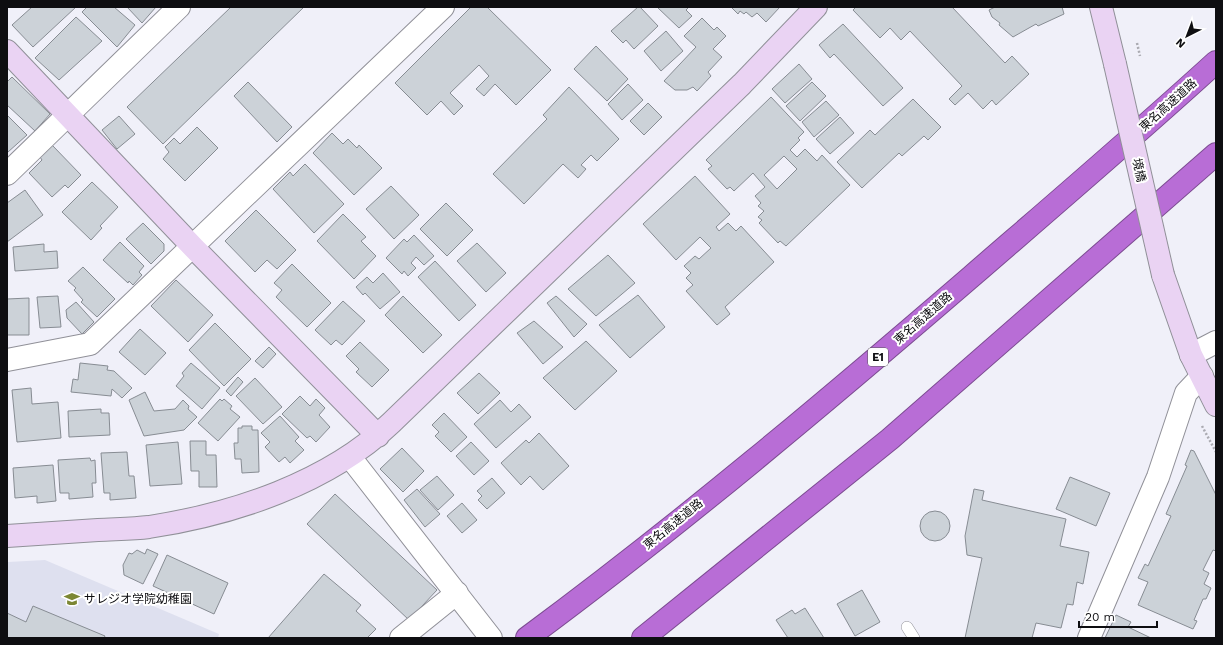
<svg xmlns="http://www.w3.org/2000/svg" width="1223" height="645" viewBox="0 0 1223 645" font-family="'Work Sans','Noto Sans JP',sans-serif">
<rect width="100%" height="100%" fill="#f0f0f9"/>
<!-- built -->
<path fill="#dee0ef" d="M45,560L219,634L218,638H7L8,562Z"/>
<!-- building -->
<path fill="#ccd2d8" stroke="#878c93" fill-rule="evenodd" d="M32,7H76L33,47L12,25Z
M87,7H114L135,25L117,47L82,12Z
M127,7H156L142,23Z
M231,7H304L163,144L127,107Z
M471,7H487L551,70L516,105L495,84L484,96L476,89L489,76L479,65L450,93L463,106L454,115L441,101L427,115L395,83Z
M638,7H640L658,26L634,49L626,40L623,43L611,31Z
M657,7H689L686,10L692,16L679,28Z
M731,7H780L766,22L757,13L752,17L746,12L744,14L740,11L738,14Z
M856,7H952L1005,63L1012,56L1029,74L996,105L992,100L983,109L968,93L955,105L949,99L962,86L910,31L901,40L890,28L880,38L853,10Z
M995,7H1062L1064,14L1038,26L1036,24L1013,37L999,25L1000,23L992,17L989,10Z
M76,17L102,41L59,80L35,58Z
M702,18L714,30L717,27L726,36L713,49L722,57L708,72L711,76L697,91L693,87L687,90H675L664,81L696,47L684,36Z
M843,24L903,88L883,106L834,54L830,58L819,45Z
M666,31L683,51L661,71L644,51Z
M596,46L628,79L607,101L574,69Z
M799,64L812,79L785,103L772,89Z
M12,77L50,114L35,131L7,105V82Z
M248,82L292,127L277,142L234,96Z
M812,82L826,96L800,121L786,106Z
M628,84L643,100L622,120L608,104Z
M569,87L619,139L597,161L591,155L581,165L586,169L578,178L563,164L524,204L493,174L547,119L543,115Z
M771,97L804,132L798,138L800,140L790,150L797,157L805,149L817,161L822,155L850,185L786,246L780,241L778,243L759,223L762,220L758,217L764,211L758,206L761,203L755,196L765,187L753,173L734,191L730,187L727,189L708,169L712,166L706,160ZM784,156L797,169L777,189L764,175Z
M913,99L941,127L928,140L924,136L902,156L899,153L862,188L837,162L870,130L875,135Z
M826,101L839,115L814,137L802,122Z
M648,103L662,117L644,135L630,121Z
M7,115L27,135L8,152L7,151Z
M119,116L135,134L117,149L102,130Z
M840,117L854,133L830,154L816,139Z
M197,127L218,148L185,181L163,159L169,152L165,147L174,138L180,144Z
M332,133L343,144L348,139L357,148L359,145L382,168L354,195L313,153Z
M52,145L81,175L68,188L65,185L52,197L29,173L42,160L40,157Z
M305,164L344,204L314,233L273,189L290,172L293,176Z
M695,176L730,214L716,227L719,231L728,223L736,231L741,226L774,262L725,307L730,314L717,325L686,291L693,285L686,278L691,273L684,266L695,256L699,259L711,248L700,237L676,260L643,224Z
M92,182L118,207L100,226L102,228L91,240L62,212Z
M391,186L419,215L394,239L366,209Z
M25,190L43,215L7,242V203Z
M446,203L473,230L447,256L420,229Z
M256,210L296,250L277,269L267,260L255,272L225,241Z
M343,214L366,237L361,241L376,256L354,279L317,241Z
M143,223L164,244V251L151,264L126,239Z
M414,235L434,256L424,265L416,257L411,263L416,268L408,276L404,271L402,274L386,258L404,239L407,242Z
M120,242L144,266L139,272L142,275L133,285L129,281L128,283L103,260Z
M477,243L506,273L486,292L457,261Z
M44,244V252L57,251L58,268L15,271L13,247Z
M608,255L635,283L596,316L568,289Z
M435,261L476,305L459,321L418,277Z
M292,264L331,303L307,327L276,297L282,290L274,283Z
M83,267L115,299L97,317L81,302L83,300L74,290L76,288L68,281Z
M383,273L400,292L380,309L365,293L363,295L356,287L367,277L373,283Z
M176,280L213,315L188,342L151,306Z
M638,295L665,327L630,358L599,325Z
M58,296L61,327L40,328L37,297Z
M403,296L442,335L423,353L385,315Z
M556,296L587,324L574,337L547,303Z
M29,298V335H7V299Z
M343,301L365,321L342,345L336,340L331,345L315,330Z
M76,302L94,322L82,334L67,318L66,310Z
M534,321L563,347L543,364L517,333Z
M215,323L251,359L224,386L189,350Z
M140,329L166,353L145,375L119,352Z
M586,341L617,371L575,410L543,378Z
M360,342L389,370L372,387L356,372L359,369L346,356Z
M269,347L276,354L263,368L255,361Z
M80,363L108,366L107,370L114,371L132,388L122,398L112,389L111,396L71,392L73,379L78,380Z
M191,363L220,388L202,409L176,386L184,376L182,373Z
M479,373L500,393L478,414L457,393Z
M238,377L243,382L231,396L226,391Z
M255,378L282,407L263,424L236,396Z
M31,388L32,404L58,402L61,438L17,442L12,390Z
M145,392L154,411L175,409L183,400L189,406L188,409L197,417L184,430L144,436L129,400Z
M300,396L310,406L316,399L325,408L319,415L330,427L316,442L310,436L307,438L282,414Z
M220,399L222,401L224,399L232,406L230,409L240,417L218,441L198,423Z
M500,400L511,412L519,404L531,417L496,448L474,424Z
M101,409V413H109L110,435L69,437L68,411Z
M444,413L467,437L451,452L435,436L439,432L432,425Z
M280,416L299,437L295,441L304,450L290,463L285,457L279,462L265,447L270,442L261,433Z
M242,426H252V430H258L259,472L242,473L241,459H235L234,443H238V428H242Z
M539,433L569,466L543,490L530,476L521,485L501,463L526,440L529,443Z
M190,441H206V455H216L217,487H199V471H191Z
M178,442L182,484L150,486L146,445Z
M471,442L489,461L474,475L456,456Z
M402,448L424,471L403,492L380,469Z
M1191,450L1194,451L1216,495V551L1213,550L1203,570L1209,573L1204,584L1211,588L1206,599H1203L1194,620L1197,621L1193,629L1138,605L1148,582L1138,578L1145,564L1148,566L1171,516L1166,514L1187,466L1185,465Z
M127,452L129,476H134L136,498L110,500V493H104L101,453Z
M90,458L91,461L95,460L96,483H92L93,497L69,499V493H60L58,460Z
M53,465L56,501L37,503V496L15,498L13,468Z
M437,476L454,495L438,510L420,490Z
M1070,477L1110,493L1096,526L1056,509Z
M492,478L505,493L487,509L478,500L482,496L477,491Z
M417,489L440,514L425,527L404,500Z
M974,489L984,491L982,500L1066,519L1060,546L1089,552L1083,584L1077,582L1073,605L1067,604L1061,628L1036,623L1032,638H965L982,558L967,555L965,536Z
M335,494L437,590L409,620L307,524Z
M462,503L477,520L462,533L447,516Z
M920 526a15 15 0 1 1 30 0a15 15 0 1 1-30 0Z
M147,549L158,554L143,584L124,575L123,565L129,553L132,554L137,550L145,554Z
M167,555L228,583L214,614L153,586Z
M324,574L361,605L356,611L376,629L367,638H268Z
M862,590L880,622L855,636L837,604Z
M33,606L105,636L104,638H7V613L26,622Z
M805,608L824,638H788L776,620L792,610L795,614Z
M1116,615L1131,622L1128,627L1151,638H1105Z"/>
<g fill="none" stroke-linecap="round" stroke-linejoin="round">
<defs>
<path id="lane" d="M907,627L914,638"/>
<path id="street" d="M7,174L179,7
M1191,355L1216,342
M7,360L90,344L443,7
M350,457L491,638
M401,638L457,593
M1089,638L1158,477L1186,393L1202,376"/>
<path id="secondary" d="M1101,7L1115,64
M7,51L193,247L378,436
M1163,275L1191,355L1216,405
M7,536C37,534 68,532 98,530C115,529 133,529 149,527C234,514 328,483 391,423L742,84L816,7"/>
<path id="highway" d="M527,638C681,524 827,401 972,276C1054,205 1136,135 1216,62
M643,638L890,439L1216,154"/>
</defs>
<!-- lane casing -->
<use href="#lane" stroke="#909098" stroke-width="12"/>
<!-- street casing -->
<use href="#street" stroke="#909098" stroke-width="24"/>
<!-- secondary casing -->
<use href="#secondary" stroke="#909098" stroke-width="24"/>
<!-- highway casing -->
<use href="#highway" stroke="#7c4c91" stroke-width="24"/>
<!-- path -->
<path stroke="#ababb2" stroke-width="2.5" stroke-dasharray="2 2" stroke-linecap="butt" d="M1202,426L1216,452"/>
<!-- lane -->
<use href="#lane" stroke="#fff" stroke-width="11"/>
<!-- street -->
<use href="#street" stroke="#fff" stroke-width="22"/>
<!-- secondary -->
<use href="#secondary" stroke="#ead3f3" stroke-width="22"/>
<!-- highway -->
<use href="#highway" stroke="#b86dd6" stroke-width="22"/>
<defs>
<path id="secondary-bridge" d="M1115,64L1163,275"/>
</defs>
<!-- secondary-bridge casing -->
<use href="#secondary-bridge" stroke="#909098" stroke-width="24" stroke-linecap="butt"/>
<!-- path-bridge -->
<path stroke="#ababb2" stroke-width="2.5" stroke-dasharray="2 2" stroke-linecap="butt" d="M1137,43L1140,56"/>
<!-- secondary-bridge -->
<use href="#secondary-bridge" stroke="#ead3f3" stroke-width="22"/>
</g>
<!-- icons -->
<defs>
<symbol id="school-bare" viewBox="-9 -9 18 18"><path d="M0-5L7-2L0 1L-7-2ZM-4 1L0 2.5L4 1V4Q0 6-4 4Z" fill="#7c8734" stroke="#fff" stroke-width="2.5" paint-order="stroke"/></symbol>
</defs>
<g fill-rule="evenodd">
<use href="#school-bare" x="61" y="588" width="22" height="22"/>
</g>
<g text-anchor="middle" stroke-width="4" stroke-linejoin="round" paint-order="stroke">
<!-- shield labels -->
<rect fill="#fff" stroke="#565658" stroke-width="1" x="868" y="348" width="20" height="18" rx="3"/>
<g font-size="11" font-weight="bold" fill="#0e0e11">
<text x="878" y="361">E1</text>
</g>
<!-- street labels -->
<g font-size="12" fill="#0e0e11" stroke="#fff">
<text transform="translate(1168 105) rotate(-42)" y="4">東名高速道路</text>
<text transform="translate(1139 170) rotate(77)" y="4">境橋</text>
<text transform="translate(923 318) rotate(-41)" y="4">東名高速道路</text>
<text transform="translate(673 524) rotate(-39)" y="4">東名高速道路</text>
</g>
<!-- poi labels -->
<g font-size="12" fill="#0e0e11" stroke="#fff" text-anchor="start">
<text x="84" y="603">サレジオ学院幼稚園</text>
</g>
</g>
<!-- border -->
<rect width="1223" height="645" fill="none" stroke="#0e0e11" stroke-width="16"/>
<!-- north arrow -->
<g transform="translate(1187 36) rotate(222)" stroke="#ffffff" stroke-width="3" paint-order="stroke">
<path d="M0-3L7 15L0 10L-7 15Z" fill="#0e0e11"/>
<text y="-6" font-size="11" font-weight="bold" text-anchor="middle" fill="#0e0e11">N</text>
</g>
<!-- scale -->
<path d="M1079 621v6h78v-6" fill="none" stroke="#0e0e11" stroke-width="2"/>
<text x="1085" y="621" font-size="12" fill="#0e0e11" stroke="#ffffff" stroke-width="3" paint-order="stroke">20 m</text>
</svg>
